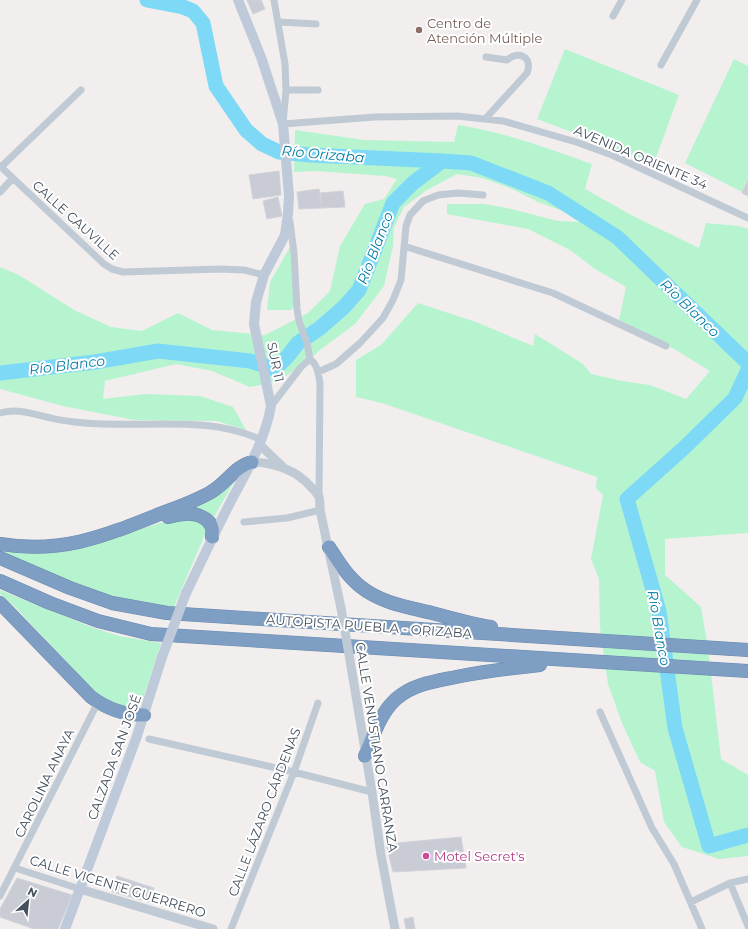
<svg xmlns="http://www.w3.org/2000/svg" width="748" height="929" viewBox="0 0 748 929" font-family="Montserrat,sans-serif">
<rect width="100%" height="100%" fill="#f1eeed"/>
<!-- green -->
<path fill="#b6f4d0" d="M565,49L679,95L654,163L537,119Z
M734,59L748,66V176L742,192L685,163Z
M458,125C504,132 548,148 592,164L585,189L633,216L699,248L706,223L739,226L748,229V533L665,539V575L701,607L708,648L721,759L748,775V856L719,859L682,847L664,822L655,771L640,762L622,723L608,684L600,628L599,579L591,559L603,495L596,488L597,477L382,403L356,397V360L381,345L418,303L476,322L533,346L535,334L583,364L591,374L622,381L650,385L686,399L710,371L674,349L619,320L626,287L595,269L570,250L528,229L447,214V204H484L507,208L558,221L580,222L563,211L538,202L510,188L482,178L457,174L427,190L404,207L394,227L393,246L384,286L355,324L320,350L310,359L279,381L250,387L212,371L176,364L105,381L103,399L145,394L200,396L233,407L246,430L217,421L134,420L63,406L0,389V267L19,275L74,310L111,327L142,331L178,313L212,330L265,335L308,313L330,291L340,246L365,204L384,199L397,179L385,176L316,171L294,172L295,130L364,140L454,142Z
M290,247L295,304L291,310H267L270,282Z
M239,473L214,517C203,507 197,508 182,509Z
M185,517L207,526L206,532L173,609L95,592L0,552V547L97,543L160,523Z
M0,590L91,627L119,636L161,643L142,702L138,709C123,710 109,701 96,693L14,606L0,594Z"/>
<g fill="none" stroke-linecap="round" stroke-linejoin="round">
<!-- river -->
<path stroke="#7ed9f6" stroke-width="15" d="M147,0L183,7L193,11L203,23L216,86L246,130L262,144L279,152L310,155L442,161
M748,370L735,398L685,447L627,499L659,611L675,728L709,846L748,835
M0,373L95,362L158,351L250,361L275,369L287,357L298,343L320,328L344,307L359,290L393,203L413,183L442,161L471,163L548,193L617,237L748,363"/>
</g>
<!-- building -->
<path fill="#c9ccd4" stroke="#d1d3da" d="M247,0H261L265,9L253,14Z
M279,171L281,195L253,199L249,175Z
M748,179V196L742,193Z
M319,189L322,208L299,209L297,192Z
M343,191L345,207L322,208L320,193Z
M278,197L282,216L267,219L263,201Z
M461,837L466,868L393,872L386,844Z
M117,876L154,888L149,902L112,892Z
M17,878L72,895L58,929H34L0,917V909Z
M413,917L415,929H406L404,919Z"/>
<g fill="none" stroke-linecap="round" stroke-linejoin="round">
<defs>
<path id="motorway" d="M168,517C181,514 192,511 204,518C208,520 211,524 212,528C213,530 212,534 212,537
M0,544C60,554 102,537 157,515C175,508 194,502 211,492C226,484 235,466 252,462
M329,547C338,561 347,576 361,587C381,603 408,607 432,613C451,618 471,624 491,627
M0,558L70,588L112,603L167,613L748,650
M0,581L50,603L98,621L151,634L748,671
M0,603L91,697C107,709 124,715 144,715
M365,756C373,737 380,713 396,699C414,683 438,681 461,676C487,671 513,668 540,665"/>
</defs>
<!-- motorway casing -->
<use href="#motorway" stroke="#6a89af" stroke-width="14"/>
<!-- minor -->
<path stroke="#bfcad5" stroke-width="7" d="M274,0L285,64L286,90L283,124L375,117L457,116L503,121L576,142L612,155L748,218
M613,16L622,0
M279,22L316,24
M486,57L507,60C519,50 533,57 527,73L486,118
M661,65L697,0
M286,90H318
M0,166L104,264L112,269L123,272L221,269L244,270L264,275
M1,167L81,90
M0,192L13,178
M290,222L294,253L297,309L299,321L307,343L310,359C318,365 318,374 320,383L319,496
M404,246L553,293L666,346
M318,372L336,364L360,343L383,318L393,300L401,280L406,226L410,215L423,201L438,195L458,193L483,195
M271,406L301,367L310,359
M0,413C18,408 33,414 51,418C58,420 67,421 75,422C137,430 203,413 262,440
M244,522L287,518L320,510
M600,712L652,828L674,864L702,929
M149,739L294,772L372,792
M15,868L80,889
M730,883L748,926
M0,896L98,702
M691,902L730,883L748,879
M231,929L294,772L318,703"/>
<!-- tertiary -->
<path stroke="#bfcad5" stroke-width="9" d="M260,445L283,467
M252,462C274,463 296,470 311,487C314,490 318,494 319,497C320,501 320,506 320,510L341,608
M353,678L372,792L381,855L395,929
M80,889L213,929"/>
<!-- secondary -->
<path stroke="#becad9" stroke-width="10" d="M186,593C201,562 216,530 232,499C248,469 265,440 271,406L254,324L256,302L264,275L285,235L288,214L289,196L283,124L261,57L238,0
M65,929L137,736L162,657"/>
<!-- motorway -->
<use href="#motorway" stroke="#7f9ec3" stroke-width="13"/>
<!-- tertiary-bridge -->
<path stroke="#bfcad5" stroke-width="9" d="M341,608L353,678"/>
<!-- secondary-bridge -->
<path stroke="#becad9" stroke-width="10" d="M162,657L186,593"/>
</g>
<!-- markers -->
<circle fill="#8d6e63" stroke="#fff" stroke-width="1.5" cx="419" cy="30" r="4"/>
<circle fill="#d1479c" stroke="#fff" stroke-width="1.5" cx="426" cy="856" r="4"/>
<g text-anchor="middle" stroke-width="4" stroke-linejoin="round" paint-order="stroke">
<!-- education labels -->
<g font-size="13" fill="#785e54" stroke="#fff" text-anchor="start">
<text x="427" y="28">Centro de<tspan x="427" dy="15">Atención Múltiple</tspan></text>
</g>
<!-- street labels -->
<g font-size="13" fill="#44505e" stroke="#fff">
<text transform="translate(641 157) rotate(23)" y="5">AVENIDA ORIENTE 34</text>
<text transform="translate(76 220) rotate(42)" y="5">CALLE CAUVILLE</text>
<text transform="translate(276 362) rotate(78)" y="5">SUR 11</text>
<text transform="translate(369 626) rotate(4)" y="5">AUTOPISTA PUEBLA - ORIZABA</text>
<text transform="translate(377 747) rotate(81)" y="5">CALLE VENUSTIANO CARRANZA</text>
<text transform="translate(114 757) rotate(-70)" y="5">CALZADA SAN JOSÉ</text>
<text transform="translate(44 783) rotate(-64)" y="5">CAROLINA ANAYA</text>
<text transform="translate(264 812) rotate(-69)" y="5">CALLE LÁZARO CÁRDENAS</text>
<text transform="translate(118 886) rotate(17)" y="5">CALLE VICENTE GUERRERO</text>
</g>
<!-- hotel labels -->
<g font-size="13" fill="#b23c85" stroke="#fff" text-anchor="start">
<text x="434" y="861">Motel Secret's</text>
</g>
<!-- water labels -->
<g font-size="14" font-style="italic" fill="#027ca4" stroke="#fff">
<text transform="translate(323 154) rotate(5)" y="5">Río Orizaba</text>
<text transform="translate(375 248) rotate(-69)" y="5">Río Blanco</text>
<text transform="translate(690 308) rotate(44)" y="5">Río Blanco</text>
<text transform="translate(67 365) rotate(-7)" y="5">Río Blanco</text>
<text transform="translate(659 628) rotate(80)" y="5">Río Blanco</text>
</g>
</g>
<!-- north arrow -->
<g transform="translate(28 901) rotate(27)" stroke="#ffffff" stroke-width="3" paint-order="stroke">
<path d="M0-3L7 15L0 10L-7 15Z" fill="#44505e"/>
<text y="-6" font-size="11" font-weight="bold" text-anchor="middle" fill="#44505e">N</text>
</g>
</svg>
